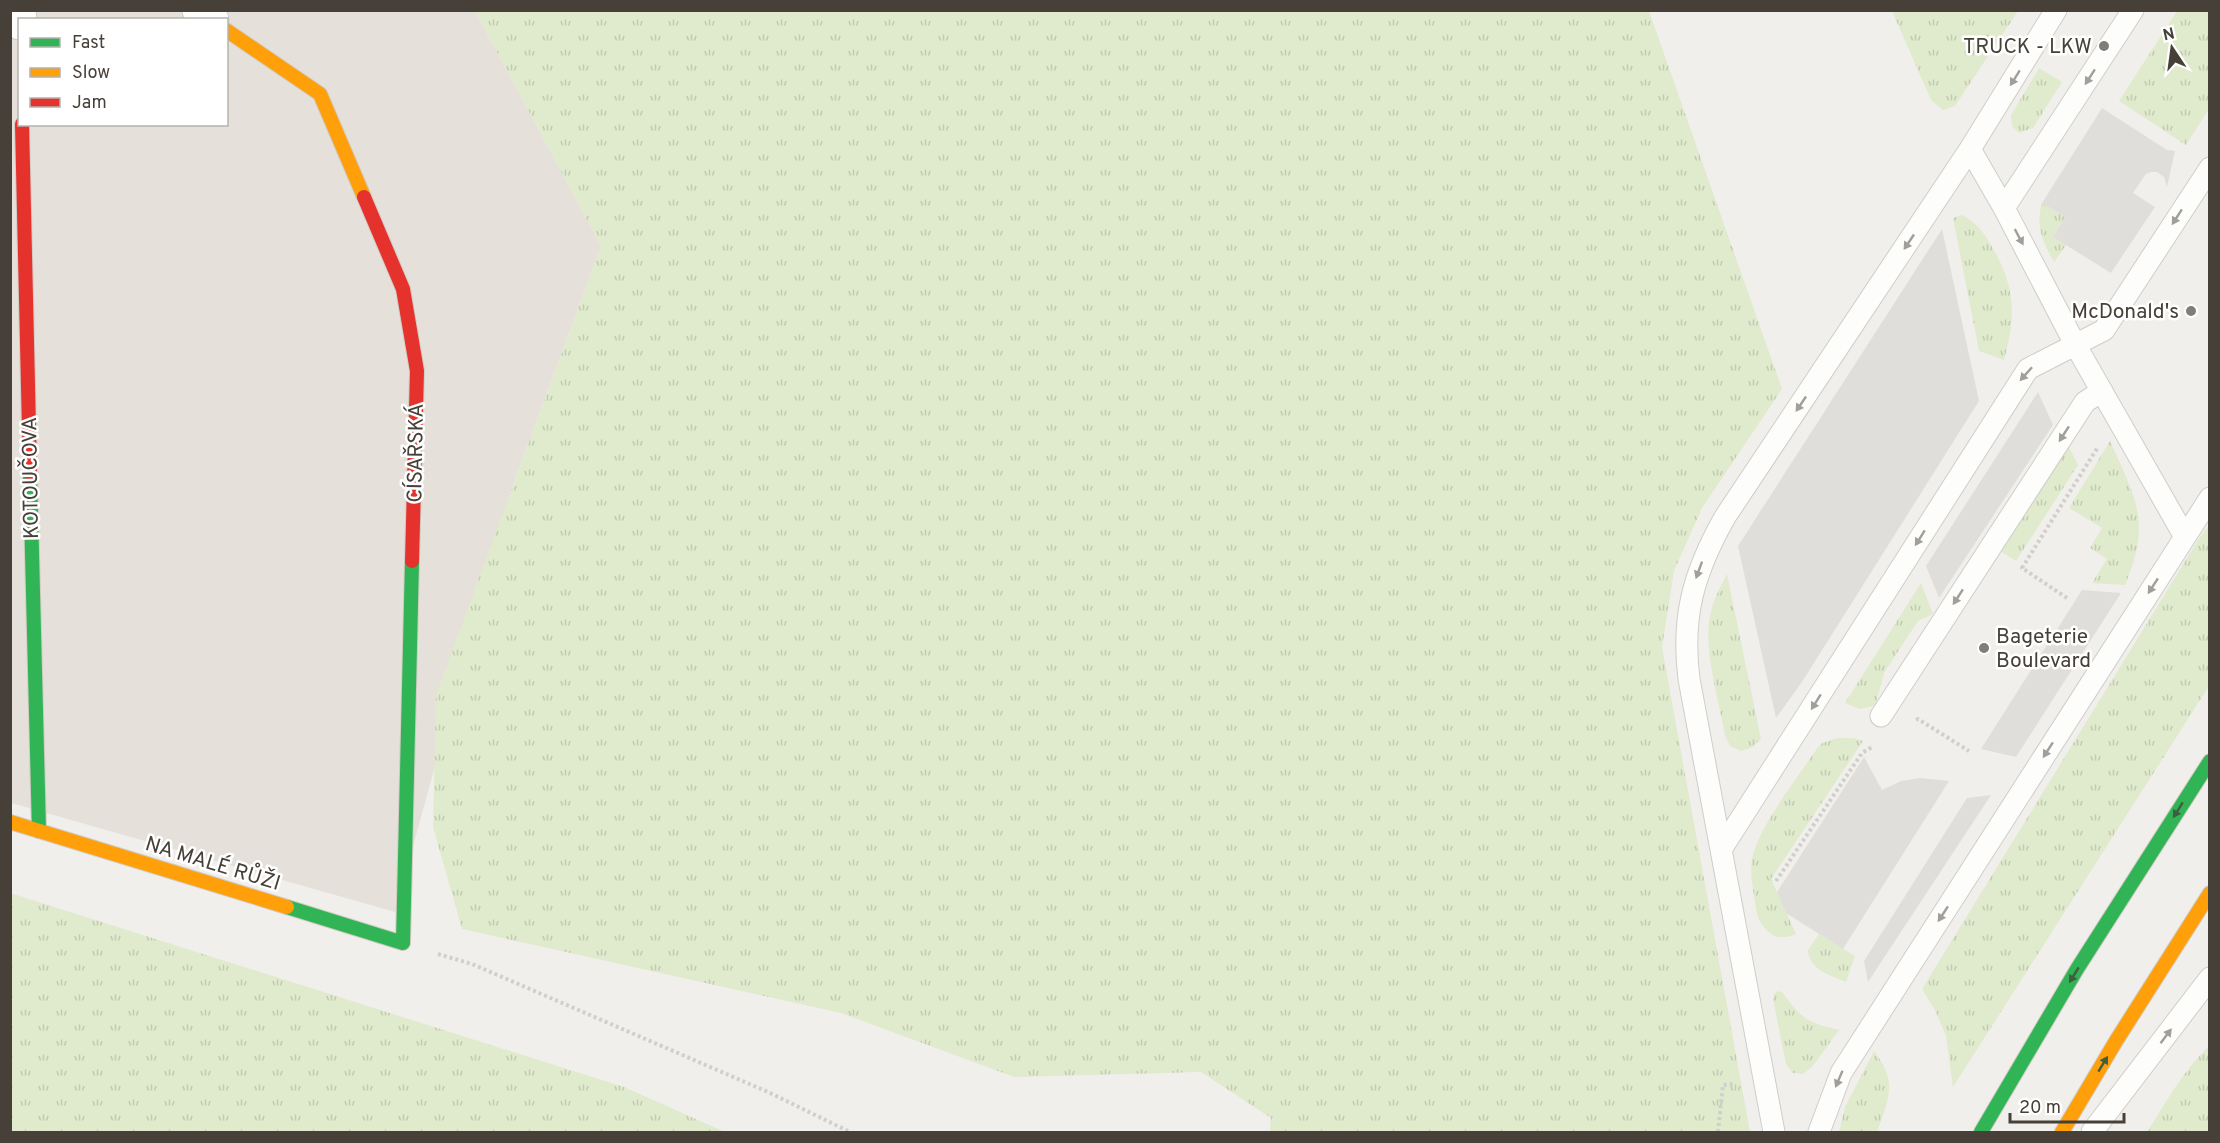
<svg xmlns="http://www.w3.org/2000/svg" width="2220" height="1143" viewBox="0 0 2220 1143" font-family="Overpass,sans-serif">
<defs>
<pattern id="grass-tufts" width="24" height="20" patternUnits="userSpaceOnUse" patternTransform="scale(1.5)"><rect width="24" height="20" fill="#e0eacd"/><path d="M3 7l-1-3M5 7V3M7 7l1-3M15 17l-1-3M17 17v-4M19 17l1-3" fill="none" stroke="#c2cab1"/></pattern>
</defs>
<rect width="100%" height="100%" fill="#f1efec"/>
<!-- residential -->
<path fill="#e5e0d9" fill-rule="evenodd" d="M10,11H475L601,246L510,493L395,912L11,803ZM20,20H226V124H20Z"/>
<!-- grass -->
<path fill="url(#grass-tufts)" d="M475,11H1649L1782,389L1702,508L1674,571L1662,647L1750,1132H1270L1271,1118L1201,1072L1014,1077L841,1013L462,929L433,827L436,695L601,246Z
M1892,11H2018L1955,106L1943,110L1931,100Z
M2177,11H2209V109L2186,145L2119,101Z
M2039,68L2062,82L2033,128L2019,133L2012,126L2011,115Z
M2042,203L2065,217L2053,237L2066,245L2054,262C2043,243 2035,225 2042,203Z
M1962,215C1975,221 1984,233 1991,245C2015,286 2017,314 2004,360L1979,351L1953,218Z
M2110,441C2136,499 2152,522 2125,585L2092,583L2107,559L2090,548L2102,528L2069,508Z
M2068,445L2078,465L2016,561L2000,551Z
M2209,525V686L1953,1087L1946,1036L1935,1010L1922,989L2200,537Z
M1727,574L1761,739L1751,748L1741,751L1730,746L1725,735C1719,702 1705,655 1709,622C1711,605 1719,589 1727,574Z
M1921,583L1933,614L1918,621L1884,673L1876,703L1873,706L1860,709L1845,703Z
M1837,738H1854L1863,741L1771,879L1796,934C1783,940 1772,938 1763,926C1756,918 1756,906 1754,896C1752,883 1750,871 1752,859C1758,827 1799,776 1818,747L1822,743Z
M10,893L624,1087L725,1132H11Z
M1819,934L1855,956L1846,982C1830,975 1809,970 1808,950Z
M1778,991L1782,992C1801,1018 1807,1023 1839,1030L1812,1067L1803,1074L1793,1073L1786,1064L1773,999L1774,994Z
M2209,1046V1132H2147C2166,1102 2183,1071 2209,1046Z
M1874,1051C1898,1082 1889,1098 1877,1132H1839L1845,1107Z"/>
<!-- parking -->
<path fill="#e0dedb" d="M2102,108L2167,150L2175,151L2167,187L2164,177L2157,172H2151L2146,174L2133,193L2155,207L2111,273L2053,237L2065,217L2042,203Z
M1942,229L1979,401L1802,682L1776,718L1738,546Z
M2038,392L2053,425L1939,598L1926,566Z
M2082,590L2121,593L2016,757L1981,749Z
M1864,757L1882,790L1901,781L1920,778L1949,781L1843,949L1786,913L1777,892Z
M1991,795L1868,982L1864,961L1967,798Z"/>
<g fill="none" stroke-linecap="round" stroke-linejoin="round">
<defs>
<path id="lane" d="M1970,149L2004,208L2076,346L2185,537
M2004,208L2133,10
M1881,716L2085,402L2102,391
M1722,848L2028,369L2104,330L2210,168
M1774,1132L1689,679C1681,616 1694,572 1725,517L1970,149L2056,10
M1819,1132L1841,1073L2210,498
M2092,1132L2210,978"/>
<path id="street" d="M19,10L20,23
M199,10L212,20"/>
<path id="fast" d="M30,473L39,831
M287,907L403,943L412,561
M1981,1132L2077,969L2210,761"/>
<path id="slow" d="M226,30L320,94L364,197
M10,822L287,907
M2062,1132L2116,1041L2210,893"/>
<path id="jam" d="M22,124L30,473
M364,197L403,289L417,371L412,561"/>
</defs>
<!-- lane casing -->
<use href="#lane" stroke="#cfcdc9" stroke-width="23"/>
<!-- street casing -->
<use href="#street" stroke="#cfcdc9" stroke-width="35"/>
<!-- fast casing -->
<use href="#fast" stroke="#d0cbc3" stroke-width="16"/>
<!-- slow casing -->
<use href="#slow" stroke="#d0cbc3" stroke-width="16"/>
<!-- jam casing -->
<use href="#jam" stroke="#d0cbc3" stroke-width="16"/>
<!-- path -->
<path stroke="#d1cfcb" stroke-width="4" stroke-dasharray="3 3" stroke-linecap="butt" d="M2155,307L2162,312
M2067,598L2022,568L2098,447
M1916,720L1918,719L1969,751
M1776,881L1862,753L1872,747
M438,954L472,964L768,1092L850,1132
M1718,1132L1723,1085L1735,1084"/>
<!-- lane -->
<use href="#lane" stroke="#fdfdfc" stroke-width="21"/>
<!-- street -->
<use href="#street" stroke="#fdfdfc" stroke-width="33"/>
<!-- fast -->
<use href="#fast" stroke="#30b455" stroke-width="14"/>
<!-- slow -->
<use href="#slow" stroke="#ff9f0a" stroke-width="14"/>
<!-- jam -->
<use href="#jam" stroke="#e5322d" stroke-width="14"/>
</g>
<!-- one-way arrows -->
<defs><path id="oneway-solid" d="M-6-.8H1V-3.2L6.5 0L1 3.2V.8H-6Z" transform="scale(1.5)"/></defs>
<g fill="#a29e9a">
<use href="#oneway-solid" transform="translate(2090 77) rotate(123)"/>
<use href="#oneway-solid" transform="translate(2015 78) rotate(122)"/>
<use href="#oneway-solid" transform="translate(2177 217) rotate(123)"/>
<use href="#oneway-solid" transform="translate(2019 237) rotate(62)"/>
<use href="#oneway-solid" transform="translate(1909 242) rotate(124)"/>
<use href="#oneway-solid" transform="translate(2026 374) rotate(132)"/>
<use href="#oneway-solid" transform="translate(1801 404) rotate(124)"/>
<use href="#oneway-solid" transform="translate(2064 434) rotate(123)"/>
<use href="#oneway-solid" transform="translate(1920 538) rotate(122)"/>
<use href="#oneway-solid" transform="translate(1699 570) rotate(110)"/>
<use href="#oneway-solid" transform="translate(2153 586) rotate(123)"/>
<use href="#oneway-solid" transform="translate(1958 597) rotate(123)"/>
<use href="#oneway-solid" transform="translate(1816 702) rotate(122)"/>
<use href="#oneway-solid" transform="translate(2048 750) rotate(123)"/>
<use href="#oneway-solid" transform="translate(1943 914) rotate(123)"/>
<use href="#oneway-solid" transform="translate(2166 1036) rotate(-53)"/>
<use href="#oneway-solid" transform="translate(1839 1079) rotate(113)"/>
</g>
<g fill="#415d3f">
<use href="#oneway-solid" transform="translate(2178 810) rotate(122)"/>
<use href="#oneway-solid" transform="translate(2074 975) rotate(121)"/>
<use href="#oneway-solid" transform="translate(2103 1064) rotate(-59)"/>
</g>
<!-- markers -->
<g fill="#827d77" stroke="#fff" stroke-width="2">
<circle cx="2104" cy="46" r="6"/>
<circle cx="2191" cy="311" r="6"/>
<circle cx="1984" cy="648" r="6"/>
</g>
<g text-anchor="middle" stroke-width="5" stroke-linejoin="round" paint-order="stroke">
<!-- poi labels -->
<g font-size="21" fill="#474038" stroke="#fff" text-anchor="end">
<text x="2092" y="53">TRUCK - LKW</text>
<text x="2179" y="318">McDonald's</text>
<text x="1996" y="643" text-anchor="start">Bageterie<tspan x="1996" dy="24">Boulevard</tspan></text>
</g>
<!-- street labels -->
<g font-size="21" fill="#474038" stroke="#fff">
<text transform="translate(415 453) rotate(-89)" y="7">CÍSAŘSKÁ</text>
<text transform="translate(30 478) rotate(-91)" y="7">KOTOUČOVA</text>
<text transform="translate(213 863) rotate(17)" y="7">NA MALÉ RŮŽI</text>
</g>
</g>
<!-- border -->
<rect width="2220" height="1143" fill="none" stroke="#474038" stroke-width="24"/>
<!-- legend -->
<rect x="18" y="18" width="210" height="108" fill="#ffffff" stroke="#b5b3af" stroke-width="1.5"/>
<rect x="30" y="38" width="30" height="9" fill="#30b455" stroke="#b5b3af" stroke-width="1.5"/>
<text x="72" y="48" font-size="18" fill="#474038">Fast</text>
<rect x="30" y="68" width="30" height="9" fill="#ff9f0a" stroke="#b5b3af" stroke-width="1.5"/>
<text x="72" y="78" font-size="18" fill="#474038">Slow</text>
<rect x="30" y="98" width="30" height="9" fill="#e5322d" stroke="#b5b3af" stroke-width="1.5"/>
<text x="72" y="108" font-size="18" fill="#474038">Jam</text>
<!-- north arrow -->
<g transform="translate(2172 48) rotate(347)" stroke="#ffffff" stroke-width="4.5" paint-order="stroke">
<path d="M0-4.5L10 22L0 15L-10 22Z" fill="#474038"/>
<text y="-9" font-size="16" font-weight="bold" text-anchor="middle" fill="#474038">N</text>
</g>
<!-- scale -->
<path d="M2010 1113v9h114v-9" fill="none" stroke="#474038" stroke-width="3"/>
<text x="2019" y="1113" font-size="18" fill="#474038" stroke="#ffffff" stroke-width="4.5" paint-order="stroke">20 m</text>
</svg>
